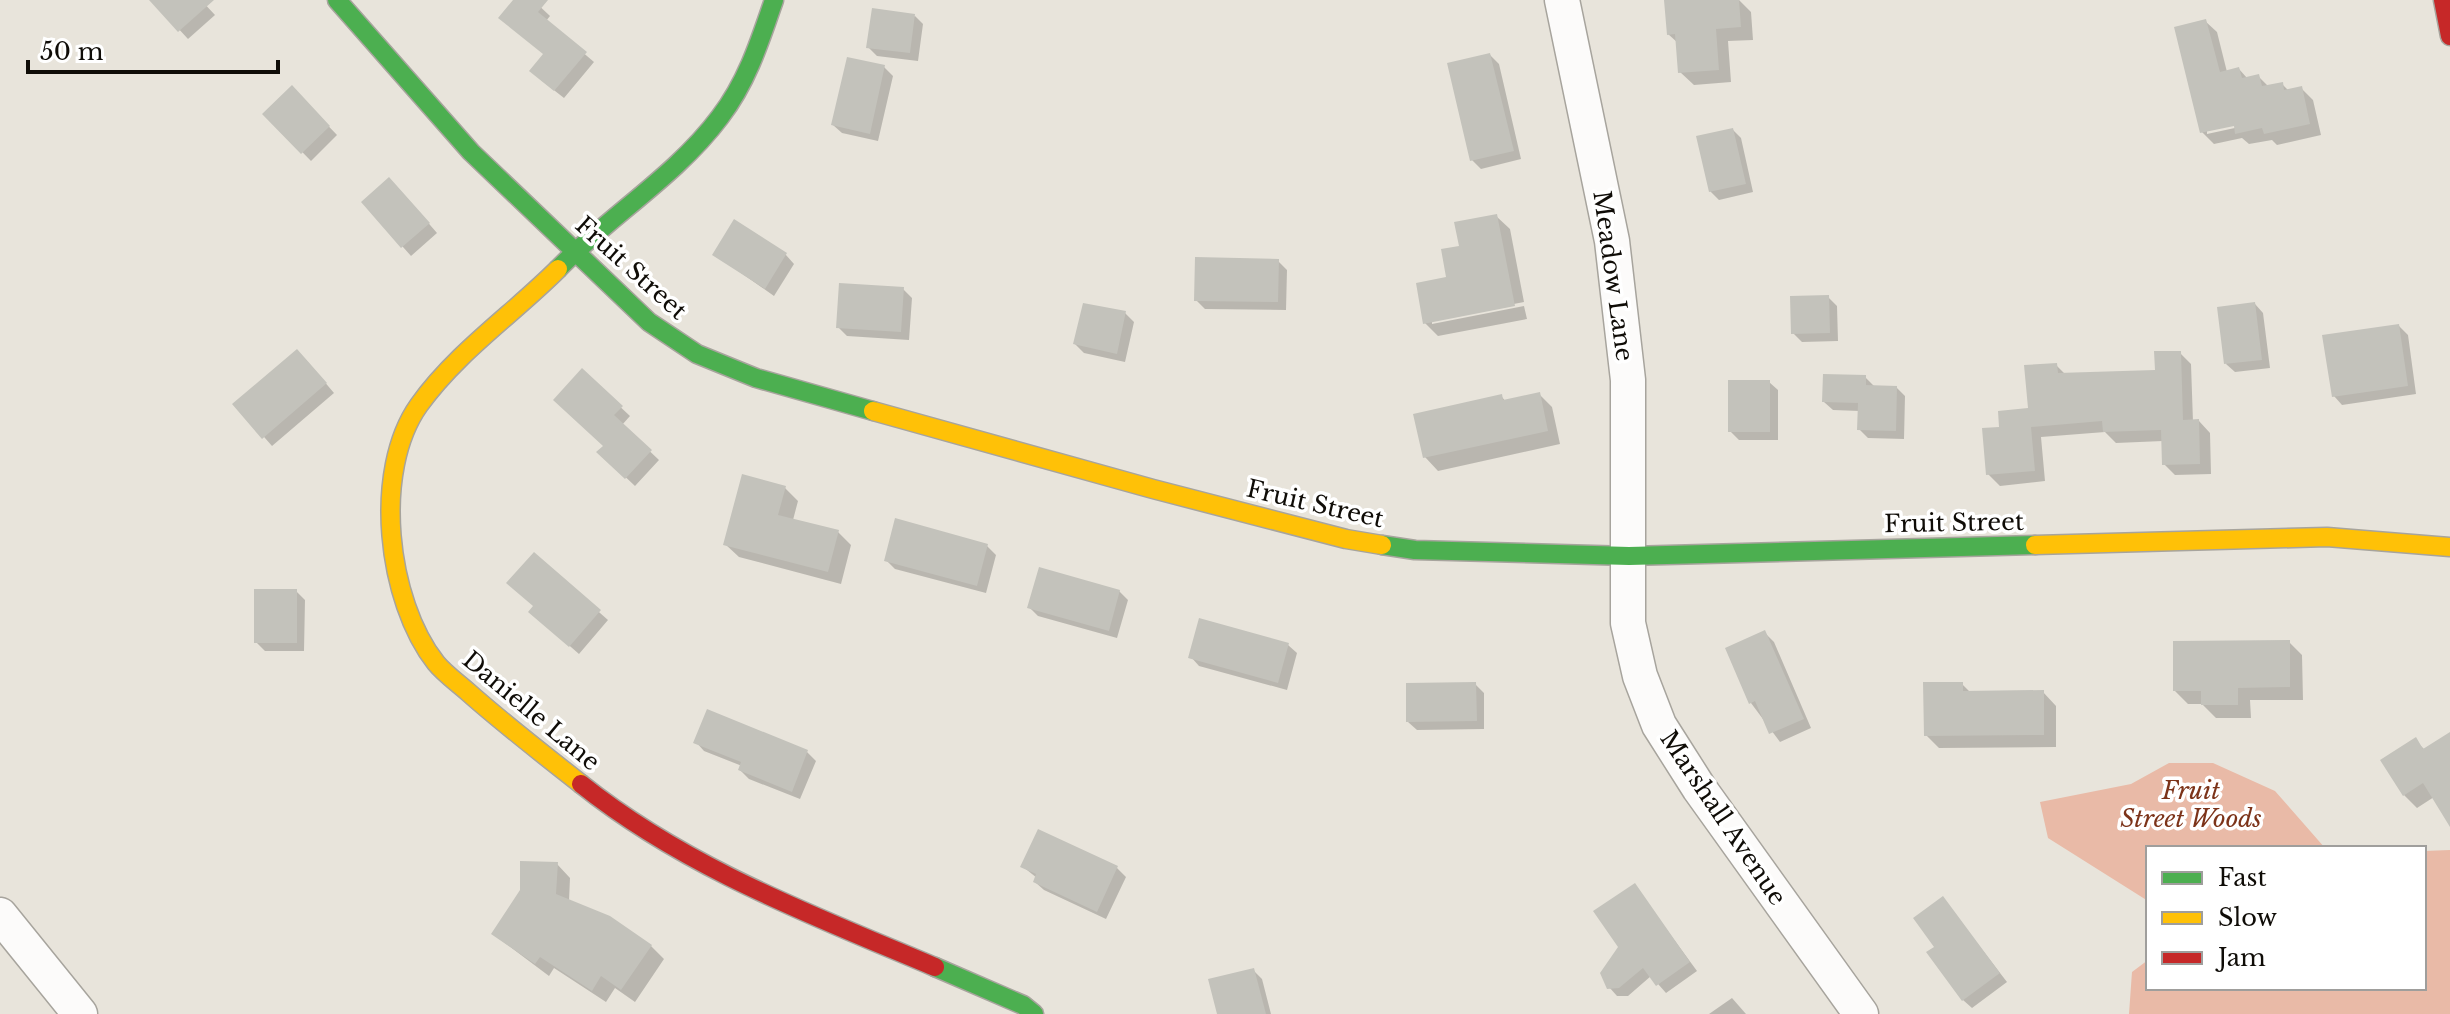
<svg xmlns="http://www.w3.org/2000/svg" width="2450" height="1014" viewBox="0 0 2450 1014" font-family="'Libre Baskerville',serif">
<rect width="100%" height="100%" fill="#e8e4db"/>
<!-- forest -->
<path fill="#e9baa7" d="M2169,763H2213L2275,791L2325,848H2148V901L2048,838L2040,802L2131,784Z
M2450,850V1014H2129L2132,972L2148,960V988H2424V851Z"/>
<!-- shadow -->
<path fill="#0003" fill-rule="evenodd" d="M152,0H201L215,15L188,39Z
M516,0H533L550,16L546,21L594,62L564,98L541,80L545,55Z
M1666,0H1739L1751,12L1753,40L1728,41L1731,82L1694,85L1680,72L1678,43L1668,34Z
M915,16L923,24L918,61L877,56L868,47Z
M2205,21L2217,32L2227,72L2239,69L2247,78L2258,76L2269,87L2282,84L2289,91L2301,88L2313,100L2321,135L2277,145L2272,140L2249,144L2242,138L2214,144L2202,132ZM2243,122L2244,126L2207,134V130Z
M1490,55L1499,64L1521,159L1481,169L1472,160Z
M884,67L893,76L878,141L842,133L833,125Z
M292,88L337,135L311,161L265,114Z
M1733,130L1741,138L1753,192L1719,200L1710,191Z
M398,188L437,233L411,256L363,202Z
M1496,216L1510,229L1524,302L1432,320V324L1524,306L1527,319L1438,336L1425,323L1462,247Z
M714,254L786,255L794,264L774,296Z
M1278,261L1287,270L1286,310L1205,309L1196,300Z
M903,289L912,298L909,340L847,336L838,327Z
M1828,297L1837,306L1838,341L1802,342L1793,333Z
M2255,304L2263,313L2270,368L2235,372L2226,364Z
M1125,313L1134,322L1125,362L1084,353L1075,344Z
M2399,326L2408,335L2416,394L2342,405L2334,396Z
M2180,353L2191,364L2193,422L2199,421L2210,433L2211,474L2175,475L2164,464L2163,441L2116,443L2105,432L2041,437L2045,481L2000,486L1988,474L2001,428L2030,410L2056,365L2066,375L2157,372Z
M306,360L334,393L272,446L235,404Z
M582,371L630,416L622,425L659,460L635,486L599,452L605,446Z
M1865,377L1875,387H1896L1905,396L1904,439L1868,438L1859,429L1860,411L1833,410L1824,402Z
M1769,382L1778,390V440H1739L1730,431Z
M1539,394L1552,407L1560,444L1438,471L1425,457L1502,397L1506,402Z
M785,488L798,501L793,520L838,532L851,545L841,584L739,557L725,544Z
M987,546L996,555L986,593L895,569L886,560Z
M534,555L608,620L579,654L540,620L535,607Z
M296,591L305,600L304,651H265L256,642Z
M1119,591L1128,600L1117,638L1038,616L1029,607Z
M1765,633L1774,642L1811,728L1780,742L1751,703Z
M2289,642L2302,655L2303,700H2250L2251,718H2216L2202,704H2188L2175,691Z
M1288,645L1297,653L1287,690L1199,666L1191,657Z
M1475,684L1484,693V729L1417,730L1408,722Z
M1962,684L1971,693L2043,692L2056,706V747L1939,748L1926,735Z
M2450,734V822L2434,797L2417,808L2404,795L2415,740L2425,750Z
M696,742L807,752L816,761L800,799L749,779L740,770L742,766L704,751Z
M557,864L570,878L569,901L651,946L664,959L635,1002L615,988L606,1002L554,968L549,976L493,934L522,891Z
M1022,866L1117,868L1126,877L1106,919L1044,890L1035,882L1037,878Z
M1634,885L1697,971L1666,993L1651,976L1628,996H1617L1609,987Z
M1943,899L2007,982L1972,1008L1963,1000Z
M1253,970L1262,979L1271,1014H1219Z
M1732,998L1746,1014H1709Z"/>
<!-- building -->
<path fill="#c3c2bb" d="M149,0H214L178,32Z
M513,0H548L538,12L587,52L554,91L529,71L543,54L498,18Z
M1664,0H1739L1741,27L1716,29L1719,70L1678,73L1675,34L1667,35Z
M872,8L915,14L910,53L866,48Z
M2206,19L2220,72L2239,67L2242,78L2259,74L2262,86L2283,82L2284,90L2302,86L2310,124L2264,134L2262,128L2235,134L2234,126L2200,133L2174,27Z
M1490,53L1514,151L1470,161L1447,63Z
M847,57L885,65L870,134L831,125Z
M292,85L330,126L301,154L262,114Z
M1733,128L1746,184L1709,192L1696,136Z
M389,177L430,223L401,248L361,202Z
M1497,214L1515,306L1423,324L1416,283L1446,277L1441,249L1459,246L1454,222Z
M734,219L787,253L765,289L712,255Z
M1195,257L1279,259L1278,302L1194,301Z
M839,283L904,287L901,332L836,328Z
M1829,295L1830,333L1791,334L1790,296Z
M2255,302L2262,360L2224,364L2217,307Z
M1083,303L1126,311L1117,354L1073,344Z
M2399,324L2408,386L2332,397L2322,335Z
M297,349L327,383L262,439L232,404Z
M2154,351H2181L2183,420L2199,419L2200,464L2162,465L2161,430L2103,432L2102,421L2031,427L2035,471L1986,475L1982,428L1999,427L1998,411L2028,408L2024,365L2057,363L2058,373L2155,370Z
M582,368L623,406L614,415L652,450L625,479L596,452L603,446L553,400Z
M1823,374L1866,375V385L1897,386L1896,431L1857,430L1858,403L1822,402Z
M1728,380H1770V432H1728Z
M1540,392L1548,431L1423,458L1413,414L1502,394L1503,400Z
M742,474L786,486L778,515L839,530L828,572L723,545Z
M895,518L988,544L977,586L884,561Z
M534,552L601,610L569,647L528,612L533,606L506,583Z
M1039,567L1120,590L1109,631L1027,608Z
M254,589H297V643H254Z
M1199,618L1289,643L1278,683L1188,658Z
M1765,630L1804,719L1769,734L1755,701L1749,704L1725,648Z
M2290,640V687L2238,688V705H2201V691H2173V641Z
M1476,682L1477,721L1406,722V683Z
M1923,682H1963V691L2044,690V735L1924,736Z
M707,709L808,750L792,792L738,770L741,762L693,743Z
M2450,732V827L2423,783L2403,796L2380,760L2416,737L2423,749Z
M1038,829L1118,866L1097,912L1033,882L1036,874L1020,867Z
M520,861L558,862L556,894L610,916L652,945L621,990L601,976L592,991L540,957L535,964L491,934L520,890Z
M1635,883L1690,962L1656,986L1643,968L1619,988L1607,989L1600,973L1618,947L1593,911Z
M1943,896L2000,973L1962,1001L1926,952L1934,947L1913,918Z
M1254,968L1266,1014H1217L1208,979Z"/>
<g fill="none" stroke-linecap="round" stroke-linejoin="round">
<defs>
<path id="street" d="M1562,0L1612,241L1628,380V623L1640,676L1659,725L1699,788L1861,1014
M0,915L80,1014"/>
<path id="fast" d="M337,0L471,152L649,322L697,354L756,378L873,411
M558,269C609,216 676,176 720,117C747,82 760,41 774,0
M1382,545L1415,550L1629,556L2035,545
M935,967L1023,1005L1034,1014"/>
<path id="slow" d="M558,269C513,314 457,352 419,405C372,471 387,601 436,663C445,674 458,683 468,692C504,724 543,754 581,784
M873,411L1153,489L1346,539L1382,545
M2035,545L2327,537L2450,547"/>
<path id="jam" d="M2443,0L2450,36
M581,784C686,868 812,915 935,967"/>
</defs>
<!-- street casing -->
<use href="#street" stroke="#a7a49d" stroke-width="37"/>
<!-- fast casing -->
<use href="#fast" stroke="#a7a49d" stroke-width="21"/>
<!-- slow casing -->
<use href="#slow" stroke="#a7a49d" stroke-width="21"/>
<!-- jam casing -->
<use href="#jam" stroke="#a7a49d" stroke-width="21"/>
<!-- street -->
<use href="#street" stroke="#fcfbfa" stroke-width="34"/>
<!-- fast -->
<use href="#fast" stroke="#4caf50" stroke-width="18"/>
<!-- slow -->
<use href="#slow" stroke="#ffc107" stroke-width="18"/>
<!-- jam -->
<use href="#jam" stroke="#c62828" stroke-width="18"/>
</g>
<g text-anchor="middle" stroke-width="7" stroke-linejoin="round" paint-order="stroke">
<!-- street labels -->
<g font-size="24" fill="#0f0c07" stroke="#fff">
<text transform="translate(631 268) rotate(42)" y="8">Fruit Street</text>
<text transform="translate(1613 276) rotate(82)" y="8">Meadow Lane</text>
<text transform="translate(1315 504) rotate(13)" y="8">Fruit Street</text>
<text transform="translate(1954 523) rotate(-1)" y="8">Fruit Street</text>
<text transform="translate(531 711) rotate(40)" y="8">Danielle Lane</text>
<text transform="translate(1723 818) rotate(56)" y="8">Marshall Avenue</text>
</g>
<!-- park labels -->
<g font-size="24" font-style="italic" fill="#7c3319" stroke="#fff">
<text x="2191" y="799">Fruit<tspan x="2191" dy="28">Street Woods</tspan></text>
</g>
</g>
<!-- legend -->
<rect x="2146" y="846" width="280" height="144" fill="#ffffff" stroke="#9f9e9c" stroke-width="2"/>
<rect x="2162" y="872" width="40" height="12" fill="#4caf50" stroke="#9f9e9c" stroke-width="2"/>
<text x="2218" y="886" font-size="24" fill="#0f0c07">Fast</text>
<rect x="2162" y="912" width="40" height="12" fill="#ffc107" stroke="#9f9e9c" stroke-width="2"/>
<text x="2218" y="926" font-size="24" fill="#0f0c07">Slow</text>
<rect x="2162" y="952" width="40" height="12" fill="#c62828" stroke="#9f9e9c" stroke-width="2"/>
<text x="2218" y="966" font-size="24" fill="#0f0c07">Jam</text>
<!-- scale -->
<path d="M28 60v12h250v-12" fill="none" stroke="#0f0c07" stroke-width="4"/>
<text x="40" y="60" font-size="24" fill="#0f0c07" stroke="#ffffff" stroke-width="6" paint-order="stroke">50 m</text>
</svg>
